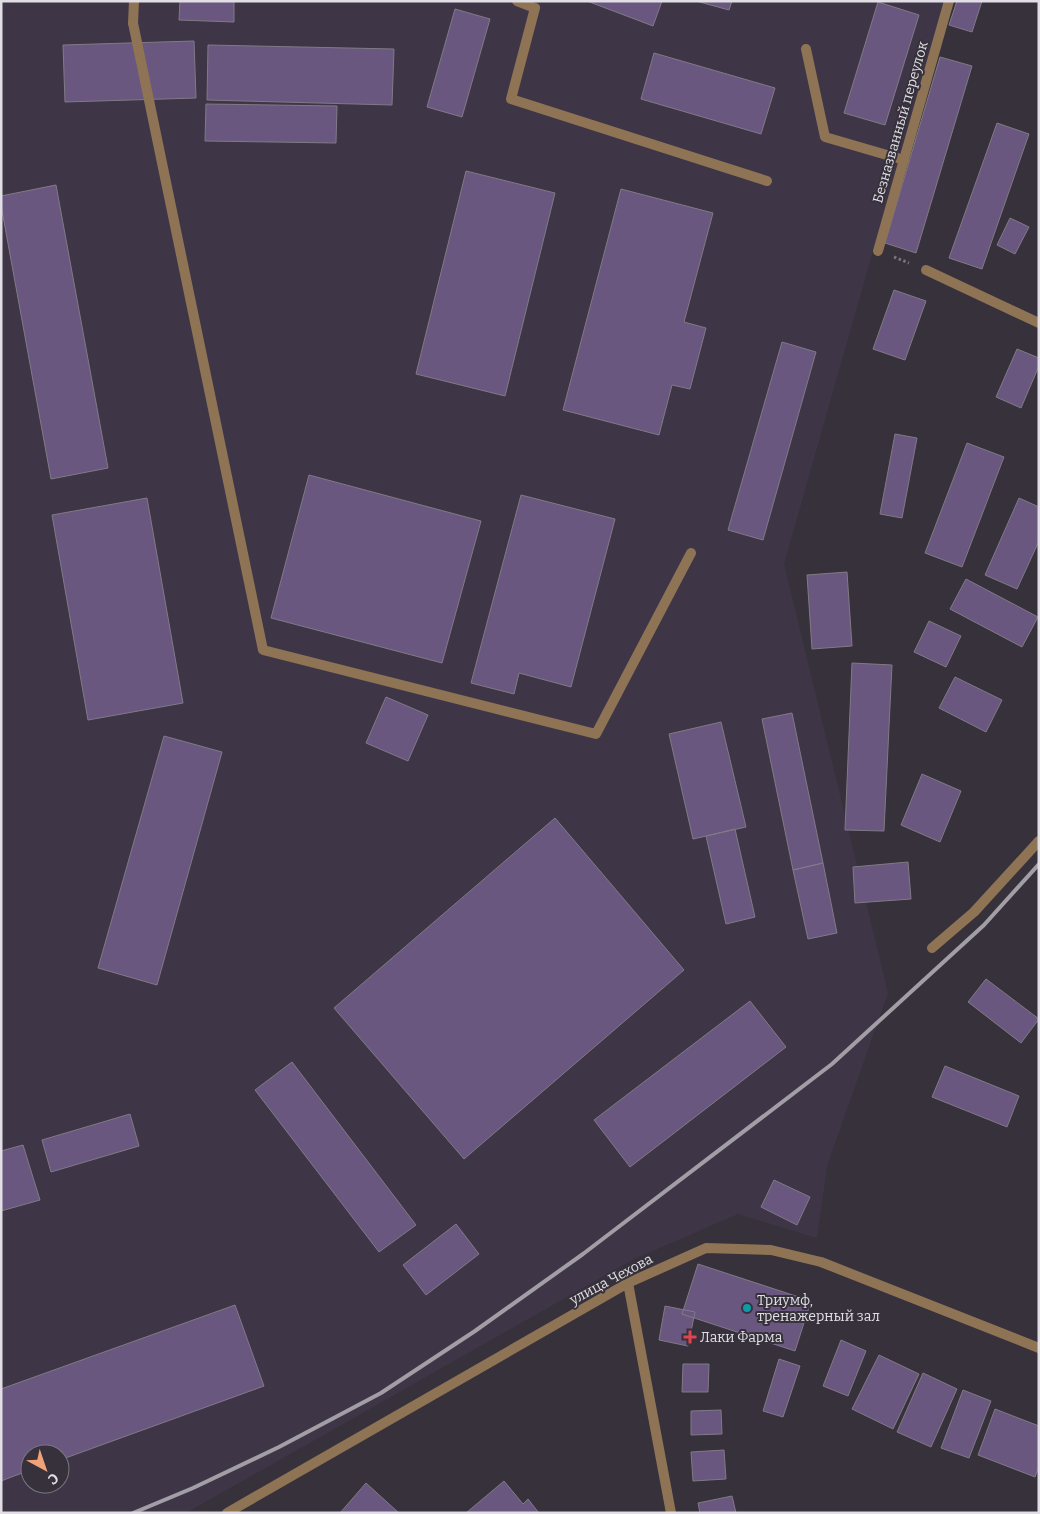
<svg xmlns="http://www.w3.org/2000/svg" width="1040" height="1514" viewBox="0 0 1040 1514" font-family="Bitter,serif">
<rect width="100%" height="100%" fill="#36313b"/>
<!-- built -->
<path fill="#3e3647" fill-rule="evenodd" d="M1,1H944L784,564L888,993L827,1166L817,1238L738,1214L634,1259L186,1513H1ZM30,1454H60V1484H30Z"/>
<!-- building -->
<path fill="#6a577f" stroke="#807a86" d="M180,1H234V22L179,20Z
M587,1H662L653,26Z
M696,1H732L729,10Z
M957,1H982L972,32L949,25Z
M878,2L919,15L885,125L844,113Z
M455,9L490,19L462,117L427,107Z
M194,41L196,98L65,102L63,45Z
M208,45L394,49L392,105L207,100Z
M654,53L775,88L761,134L641,99Z
M940,57L972,66L916,253L885,243Z
M206,104L337,106L336,143L205,141Z
M997,123L1029,134L982,269L949,258Z
M466,171L555,193L505,396L416,374Z
M56,185L108,468L51,479L1,205V196Z
M621,189L713,213L684,322L706,328L690,389L672,385L659,435L563,410Z
M1010,218L1029,227L1015,254L997,245Z
M894,290L926,301L905,360L873,349Z
M782,342L816,352L763,540L728,530Z
M1017,349L1039,358V366L1021,408L996,397Z
M895,434L917,438L902,518L880,514Z
M967,443L1004,457L962,567L925,553Z
M309,475L481,521L442,663L271,618Z
M521,495L615,519L571,687L519,673L514,694L471,683Z
M147,498L183,703L88,720L52,515Z
M1019,498L1039,507V541L1017,589L985,575Z
M847,572L852,646L812,649L807,575Z
M966,579L1038,617L1022,647L950,609Z
M929,621L961,636L946,667L914,652Z
M852,663L892,665L884,831L845,830Z
M955,677L1002,700L986,732L939,708Z
M386,697L428,715L408,761L366,743Z
M792,713L823,863L793,870L762,719Z
M721,722L746,827L693,839L669,734Z
M164,736L222,752L157,985L98,968Z
M922,774L961,791L940,842L901,825Z
M555,818L684,970L464,1159L334,1008Z
M735,829L755,917L726,924L706,836Z
M908,862L911,899L855,903L853,867Z
M823,863L837,933L808,939L793,870Z
M986,979L1039,1019L1021,1043L968,1002Z
M750,1001L786,1047L630,1167L594,1120Z
M292,1062L416,1225L379,1252L255,1090Z
M945,1066L1019,1096L1007,1127L932,1097Z
M130,1114L139,1146L51,1172L42,1140Z
M23,1145L40,1200L1,1211V1151Z
M774,1180L810,1197L797,1225L761,1207Z
M456,1224L479,1254L426,1295L403,1265Z
M698,1264L811,1301L795,1351L682,1314Z
M235,1305L264,1386L60,1460V1454H30V1470L1,1481V1389Z
M665,1306L695,1312L688,1346L659,1340Z
M841,1340L866,1351L848,1396L823,1386Z
M879,1355L919,1374L893,1429L852,1409Z
M779,1359L800,1366L783,1417L763,1411Z
M683,1364H709L708,1392H682Z
M923,1373L957,1389L931,1447L897,1432Z
M963,1390L991,1401L969,1458L941,1448Z
M995,1409L1039,1426V1466L1035,1477L978,1455Z
M721,1410L722,1434L691,1435V1411Z
M724,1450L726,1479L693,1481L691,1452Z
M504,1481L523,1504L528,1499L539,1513H466Z
M366,1483L399,1513H340Z
M732,1496L736,1513H700L698,1503Z"/>
<g fill="none" stroke-linecap="round" stroke-linejoin="round">
<!-- path -->
<path stroke="#77737c" stroke-width="3" stroke-dasharray="2.5 2.5" stroke-linecap="butt" d="M894,257L909,263"/>
<!-- service -->
<path stroke="#8e7354" stroke-width="10" d="M517,1L535,8L511,99L767,181
M133,23L263,650L596,734L691,553
M806,49L825,137L904,160"/>
<!-- minor -->
<path stroke="#8e7354" stroke-width="10" d="M133,23L134,1
M878,251L949,1
M926,270L1039,323
M932,948L974,912L1039,841
M628,1283L671,1513
M227,1513L628,1283L706,1248L771,1250L821,1262L1039,1348"/>
<!-- rail -->
<path stroke="#a29ea6" stroke-width="4" d="M133,1513L193,1488L279,1447L381,1393L475,1331L583,1254L832,1064L984,925L1039,864"/>
</g>
<!-- markers -->
<circle fill="#0f9aa8" stroke="#36313b" stroke-width="2" cx="747" cy="1308" r="5"/>
<path fill="#e0444e" stroke="#36313b" stroke-width="2" d="M687.5 1329.5h5v5h5v5h-5v5h-5v-5h-5v-5h5z"/>
<g text-anchor="middle" stroke-width="4" stroke-linejoin="round" paint-order="stroke">
<!-- street labels -->
<g font-size="14" fill="#e1dee5" stroke="#36313b">
<text transform="translate(900 122) rotate(-74)" y="5">Безназванный переулок</text>
<text transform="translate(611 1279) rotate(-28)" y="5">улица Чехова</text>
</g>
<!-- poi labels -->
<g font-size="14" fill="#e1dee5" stroke="#36313b" text-anchor="start">
<text x="757" y="1305">Триумф,<tspan x="757" dy="16">тренажерный зал</tspan></text>
<text x="700" y="1342">Лаки Фарма</text>
</g>
</g>
<!-- border -->
<rect width="1040" height="1514" fill="none" stroke="#e1dee5" stroke-width="5"/>
<!-- north arrow -->
<g transform="translate(45 1469) rotate(140)"><circle r="24" fill="#36313b" stroke="#7a767f"/>
<path d="M0-4L9 19L0 12L-9 19Z" fill="#f0a279"/>
<text y="-8" font-size="14" font-weight="bold" text-anchor="middle" fill="#e1dee5">С</text>
</g>
</svg>
